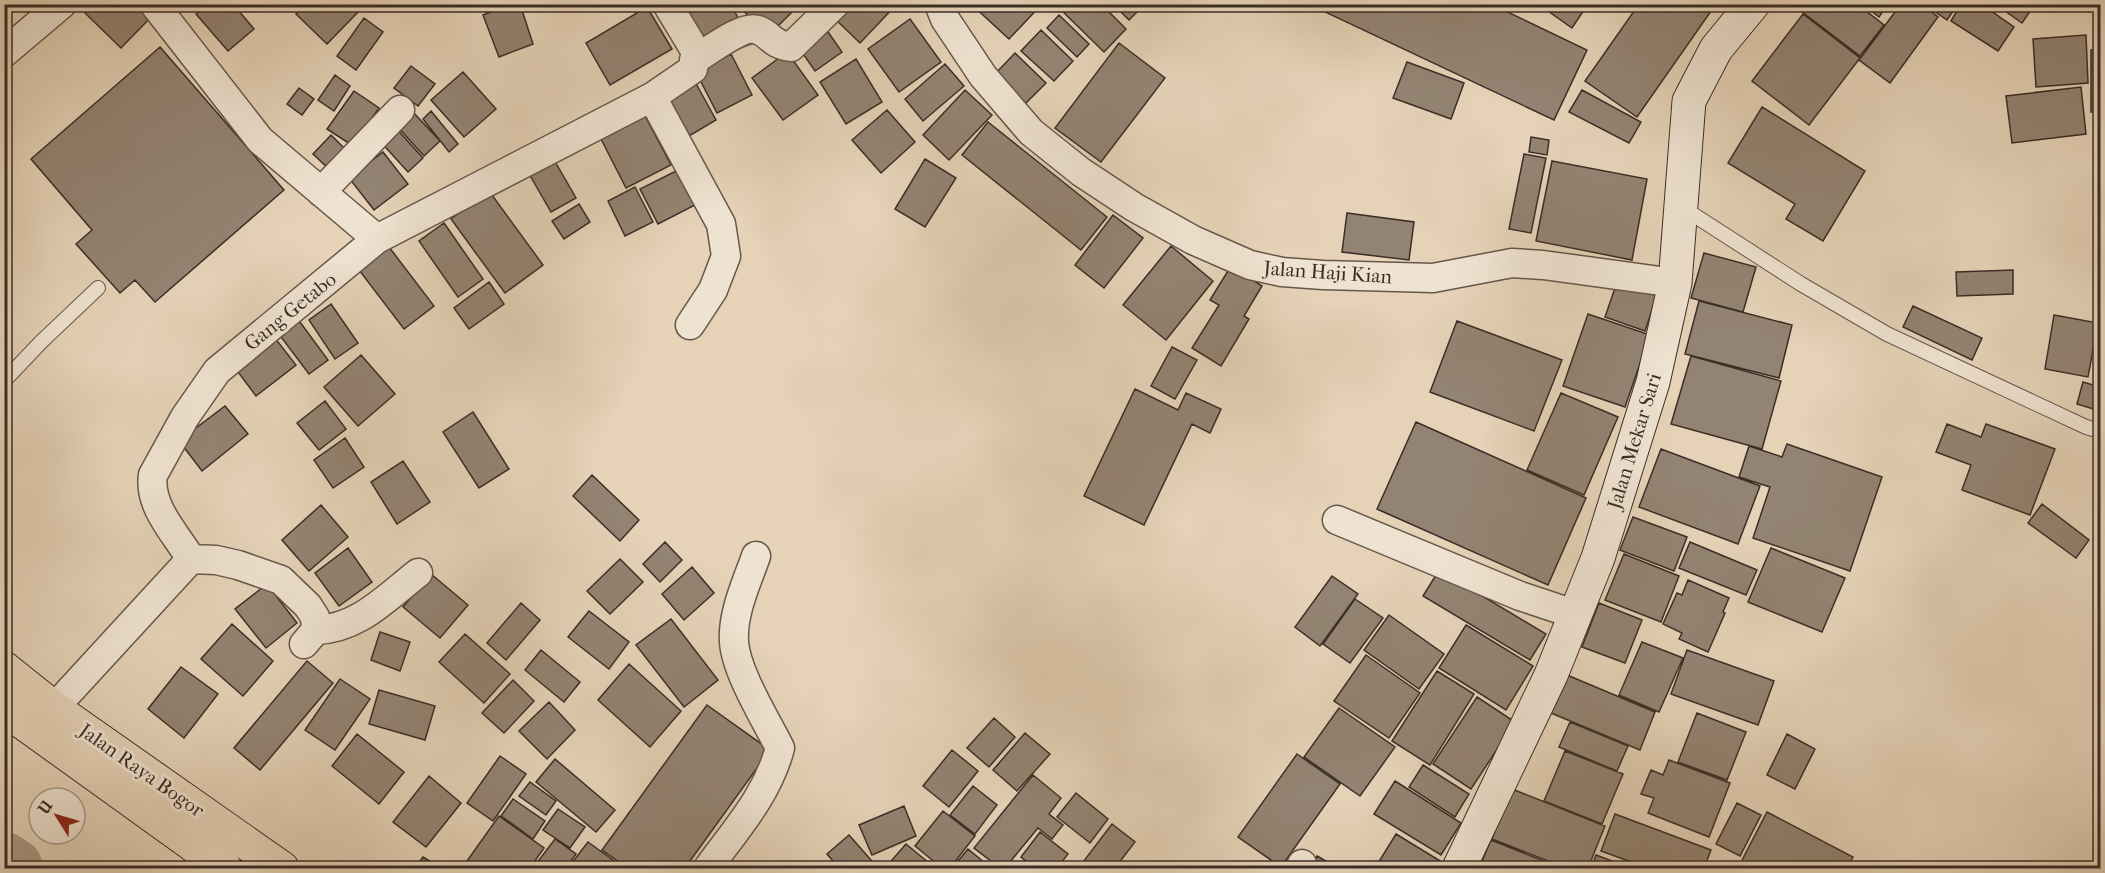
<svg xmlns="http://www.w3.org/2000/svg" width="2105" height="873" viewBox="0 0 2105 873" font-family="'IM FELL French Canon',serif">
<rect width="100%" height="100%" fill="#e5d2b7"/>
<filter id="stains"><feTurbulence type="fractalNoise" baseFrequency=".00333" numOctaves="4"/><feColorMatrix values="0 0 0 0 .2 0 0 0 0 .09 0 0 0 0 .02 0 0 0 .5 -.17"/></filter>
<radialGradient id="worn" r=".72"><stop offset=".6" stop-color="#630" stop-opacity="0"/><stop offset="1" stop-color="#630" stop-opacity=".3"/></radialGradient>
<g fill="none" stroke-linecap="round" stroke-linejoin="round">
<!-- river -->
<path stroke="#ab9a86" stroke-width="60" d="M4,862L13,868"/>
</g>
<!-- building -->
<path fill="#938372" stroke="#3b2e27" stroke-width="1.5" d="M93,4H142L153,15L121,48L85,13Z
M207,4H233L254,29L228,51L196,14Z
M306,4H358L362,8L327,44L296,14Z
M366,4H382L375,12Z
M512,4H520L533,44L499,57L483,15Z
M679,4H731L738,18L698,40Z
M737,4H788L794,10L768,36Z
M842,4H897L860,43L832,16Z
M971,4H1042L1009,39Z
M1059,4H1101L1126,29L1104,52L1057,6Z
M1113,4H1145L1129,20Z
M1326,4H1491L1587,50L1554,120L1323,11Z
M1538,4H1588L1572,28Z
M1639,4H1716L1637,117L1585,81Z
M1800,4H1857L1884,25L1860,56L1797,8Z
M1862,4H1888L1879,17Z
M1901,4H1921L1938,17L1890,83L1859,60Z
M1924,4H1958L1947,20Z
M1961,4H1981L2014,27L1998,51L1951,21Z
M1995,4H2035L2022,23Z
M647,7L672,49L610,85L586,43Z
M1803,14L1860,58L1809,125L1752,81Z
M1059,15L1089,44L1077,57L1047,28Z
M364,18L383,32L356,70L337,56Z
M910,19L941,62L899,92L868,49Z
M826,29L842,52L815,71L799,48Z
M1041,30L1073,61L1054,81L1021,51Z
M2086,35L2088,83L2036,87L2033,39Z
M1119,43L1165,78L1101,162L1055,128Z
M160,47L284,190L155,302L135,280L120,293L76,244L92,230L31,159Z
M2091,50H2100V112H2091Z
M787,52L818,95L783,120L752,78Z
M1015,53L1046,83L1024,105L994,75Z
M731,54L752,95L717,113L696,72Z
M856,59L882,102L846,124L820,82Z
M1407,62L1464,83L1451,119L1393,98Z
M945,64L964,86L923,121L905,99Z
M411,66L435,84L418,106L394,88Z
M463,72L496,109L464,137L431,100Z
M335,75L350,86L334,111L318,100Z
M694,80L716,120L684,139L662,99Z
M2081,87L2086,134L2012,143L2006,96Z
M299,88L314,99L302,115L287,104Z
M965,90L992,115L949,160L923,135Z
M1582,90L1641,122L1629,143L1569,112Z
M354,91L379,108L353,146L327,129Z
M1762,107L1865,171L1823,241L1786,219L1795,204L1728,163Z
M642,110L671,165L626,188L598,133Z
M887,110L915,142L881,173L852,140Z
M412,111L440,141L424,156L396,125Z
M431,111L458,144L449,152L423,119Z
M988,122L1107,217L1081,250L962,155Z
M394,126L423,158L408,172L379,140Z
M331,135L350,154L332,172L313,154Z
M1531,137L1549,140L1547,155L1529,152Z
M383,152L408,184L374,210L349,178Z
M1524,154L1546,158L1531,233L1509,229Z
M553,158L576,198L551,212L528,172Z
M925,159L956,178L925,227L895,209Z
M1552,161L1647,179L1632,260L1536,241Z
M678,170L695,205L658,224L640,189Z
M635,187L653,222L625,236L608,201Z
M489,191L543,265L505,293L451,219Z
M579,204L590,222L564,239L552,221Z
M1347,213L1414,222L1409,260L1342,252Z
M1113,215L1143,238L1104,288L1075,265Z
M444,223L483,279L458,297L419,241Z
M1171,246L1213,281L1166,340L1123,305Z
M389,247L434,306L404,329L359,270Z
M1704,253L1756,267L1743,312L1691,298Z
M1231,266L1262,286L1244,316L1249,319L1221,366L1192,348L1219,305L1210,300Z
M2013,270V294L1957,296L1956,272Z
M1618,279L1658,292L1645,331L1605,317Z
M489,282L504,304L469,329L454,308Z
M1699,301L1792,325L1779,378L1685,354Z
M331,304L358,343L335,359L309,320Z
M1913,306L1982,338L1972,360L1903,327Z
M1588,314L1650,335L1625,407L1563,386Z
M2054,315L2098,323L2088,377L2045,369Z
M297,318L328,360L309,374L278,333Z
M1457,321L1562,360L1534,431L1430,392Z
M271,333L296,365L256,396L232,364Z
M1172,347L1197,360L1175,399L1151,386Z
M361,355L395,394L358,426L324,387Z
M1691,356L1781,381L1762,449L1671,424Z
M2083,382L2100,387V411L2077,404Z
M1135,389L1178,410L1186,393L1221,409L1210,433L1192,424L1144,525L1084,496Z
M1561,393L1618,417L1584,495L1527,470Z
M325,401L346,429L319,450L297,423Z
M225,406L248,434L202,471L179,441Z
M473,412L509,469L479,488L443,432Z
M1416,422L1586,498L1548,585L1377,509Z
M1947,424L1981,437L1986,424L2055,449L2030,515L1962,490L1971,465L1936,452Z
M345,438L364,467L333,488L314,460Z
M1787,444L1882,477L1850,571L1753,538L1770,487L1739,477L1749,446L1782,457Z
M1661,449L1760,486L1738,544L1639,507Z
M403,461L430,502L397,524L371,482Z
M592,475L639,520L620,541L573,496Z
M2042,504L2089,540L2076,558L2028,523Z
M321,505L348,537L309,571L282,540Z
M1633,517L1687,537L1674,571L1620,550Z
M665,542L682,560L660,582L643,564Z
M1690,542L1757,570L1746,595L1679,568Z
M348,548L372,582L339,606L315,573Z
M1771,548L1845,578L1822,632L1748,602Z
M1624,554L1679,576L1661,622L1605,600Z
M620,559L643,582L610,614L587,591Z
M692,567L714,593L684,620L662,594Z
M1439,570L1546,634L1530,660L1423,596Z
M431,574L468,605L440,638L403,607Z
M1332,576L1358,594L1320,646L1295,627Z
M1688,580L1729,598L1723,612L1725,613L1708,652L1679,639L1682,633L1663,624L1677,593L1682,595Z
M267,584L297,623L266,648L235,609Z
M1355,599L1383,618L1350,663L1323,644Z
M521,603L540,620L506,660L487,643Z
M1599,603L1642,620L1625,663L1582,647Z
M589,611L629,642L609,669L568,637Z
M1389,615L1444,654L1419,689L1364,650Z
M671,619L718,680L684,707L636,645Z
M232,624L273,661L243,696L201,659Z
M1466,625L1533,666L1506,710L1439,668Z
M380,632L410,642L400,671L371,660Z
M465,634L510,674L484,703L439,662Z
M1642,642L1683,658L1659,712L1619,695Z
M541,650L580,682L564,702L525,670Z
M1687,650L1774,681L1758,725L1671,694Z
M1366,655L1420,693L1389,738L1334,701Z
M307,661L333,683L260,770L234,748Z
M629,664L681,711L650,747L598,700Z
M181,667L218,694L184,738L148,709Z
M1437,671L1474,694L1430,765L1392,741Z
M1567,675L1655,712L1640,750L1551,713Z
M340,679L370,699L335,750L305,730Z
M513,680L534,701L504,733L482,713Z
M379,690L435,706L425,740L369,724Z
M1477,697L1515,722L1471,789L1433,764Z
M549,702L575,730L547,759L519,731Z
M707,705L770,750L685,868H628L602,850Z
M1339,708L1395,747L1360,796L1304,757Z
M1697,713L1746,732L1727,780L1678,762Z
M994,718L1015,737L989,767L967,748Z
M1570,722L1628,746L1617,771L1559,747Z
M1025,733L1050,754L1017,791L993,770Z
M357,734L404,772L379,804L332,766Z
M1787,734L1815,749L1795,789L1767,775Z
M952,750L978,771L949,807L923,786Z
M1565,751L1623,774L1602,824L1544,801Z
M1297,754L1340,784L1281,867L1238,837Z
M500,756L526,774L493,821L467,803Z
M555,759L615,810L596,832L536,782Z
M1669,760L1730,783L1709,837L1648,813L1654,798L1641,794L1651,770L1663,775Z
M1423,765L1469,794L1455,817L1409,787Z
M1033,775L1061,798L1049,814L1063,825L1052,839L1038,828L1005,868H1000L974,848Z
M429,776L461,803L426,847L393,822Z
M1395,781L1461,823L1441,855L1374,814Z
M530,782L556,801L546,815L519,796Z
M973,786L997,805L975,834L950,815Z
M1512,789L1605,826L1588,868H1566L1492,839Z
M1076,793L1108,819L1090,843L1057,817Z
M513,799L545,821L533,839L501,816Z
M1737,803L1761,815L1740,856L1716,844Z
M904,806L916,836L872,855L859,825Z
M558,809L585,827L570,848L543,830Z
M943,811L975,836L950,868H942L915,846Z
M1767,812L1853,857L1847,868H1738Z
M1615,814L1711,850L1704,868H1648L1601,851Z
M499,816L544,848L530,868H462Z
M1112,824L1135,842L1115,868H1091L1083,862Z
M1040,832L1068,854L1057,868H1035L1021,857Z
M1396,834L1442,862L1439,868H1375Z
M849,835L878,868H839L827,854Z
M555,839L576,854L566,868H533Z
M1491,840L1561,868H1479Z
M588,842L624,868H568Z
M906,844L935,868H885Z
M968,849L991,868H952Z
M1596,855L1631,868H1591Z
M1317,856L1338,868H1310Z
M423,857L441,868H415Z"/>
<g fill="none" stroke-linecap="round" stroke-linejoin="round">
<defs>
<path id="service" d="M1683,208L1801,284L1887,334L2086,427L2100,431
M4,381L41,342L98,288"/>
<path id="minor" d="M154,4L260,140L377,239
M939,4L945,19L983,76L1031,132L1081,172L1134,207L1193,240L1250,265L1282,272L1323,275L1433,278L1512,263L1543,265L1675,283
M4,53L62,4
M694,60C708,52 743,24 758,30C772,35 770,44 791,47L835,4
M652,97L721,224L726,256L713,290L690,325
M321,192L400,110
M1337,520L1520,596L1577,615
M191,559L216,560L238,565L281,580L308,606L315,617L316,630L304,644
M316,630C358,629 386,598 418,573
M40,726L54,708L191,559C176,534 148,506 153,475L185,417L217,371L377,239L652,97L693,69L696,52L667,4
M708,868C736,829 767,796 780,748C766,720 736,672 734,642C732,613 747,582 756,556
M1300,868L1302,864"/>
<path id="secondary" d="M1459,868L1551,675L1598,558L1653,382L1675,283L1689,101L1716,49L1753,4"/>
<path id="trunk" d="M4,668L54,708L282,868
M4,709L225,868"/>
</defs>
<!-- service casing -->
<use href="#service" stroke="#66574b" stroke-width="16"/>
<!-- minor casing -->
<use href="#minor" stroke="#66574b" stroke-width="31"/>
<!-- secondary casing -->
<use href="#secondary" stroke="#3b2e27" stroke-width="35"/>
<!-- trunk casing -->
<use href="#trunk" stroke="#3b2e27" stroke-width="35"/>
<!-- service -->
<use href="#service" stroke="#eee2d0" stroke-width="14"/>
<!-- minor -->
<use href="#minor" stroke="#eee2d0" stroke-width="28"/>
<!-- secondary -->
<use href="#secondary" stroke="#eee2d0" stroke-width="33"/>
<!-- trunk -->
<use href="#trunk" stroke="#e5d2b7" stroke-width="33"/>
</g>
<g text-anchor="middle" stroke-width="6" stroke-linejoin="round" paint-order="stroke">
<!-- street labels -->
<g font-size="20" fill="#3b2e27" stroke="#eee2d0">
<text transform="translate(1328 272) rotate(4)" y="7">Jalan Haji Kian</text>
<text transform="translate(290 311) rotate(-39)" y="7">Gang Getabo</text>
<text transform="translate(1634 441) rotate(-73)" y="7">Jalan Mekar Sari</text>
<text transform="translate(142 770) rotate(35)" y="7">Jalan Raya Bogor</text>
</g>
</g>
<!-- margin -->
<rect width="2105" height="873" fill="none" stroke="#e5d2b7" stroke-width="24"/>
<rect x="6" y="6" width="2093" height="861" fill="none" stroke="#3b2e27" stroke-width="3"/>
<rect x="12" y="12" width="2081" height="849" fill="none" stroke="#3b2e27" stroke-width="1.5"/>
<!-- north arrow -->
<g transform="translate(57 816) rotate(307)"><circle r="28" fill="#eee2d0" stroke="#a69a8c" stroke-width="1.5"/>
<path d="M0-4.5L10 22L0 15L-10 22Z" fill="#8f2418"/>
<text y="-9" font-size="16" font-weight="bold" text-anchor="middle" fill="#3b2e27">U</text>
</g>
<rect width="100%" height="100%" filter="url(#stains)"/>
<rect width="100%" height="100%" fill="url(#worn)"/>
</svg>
